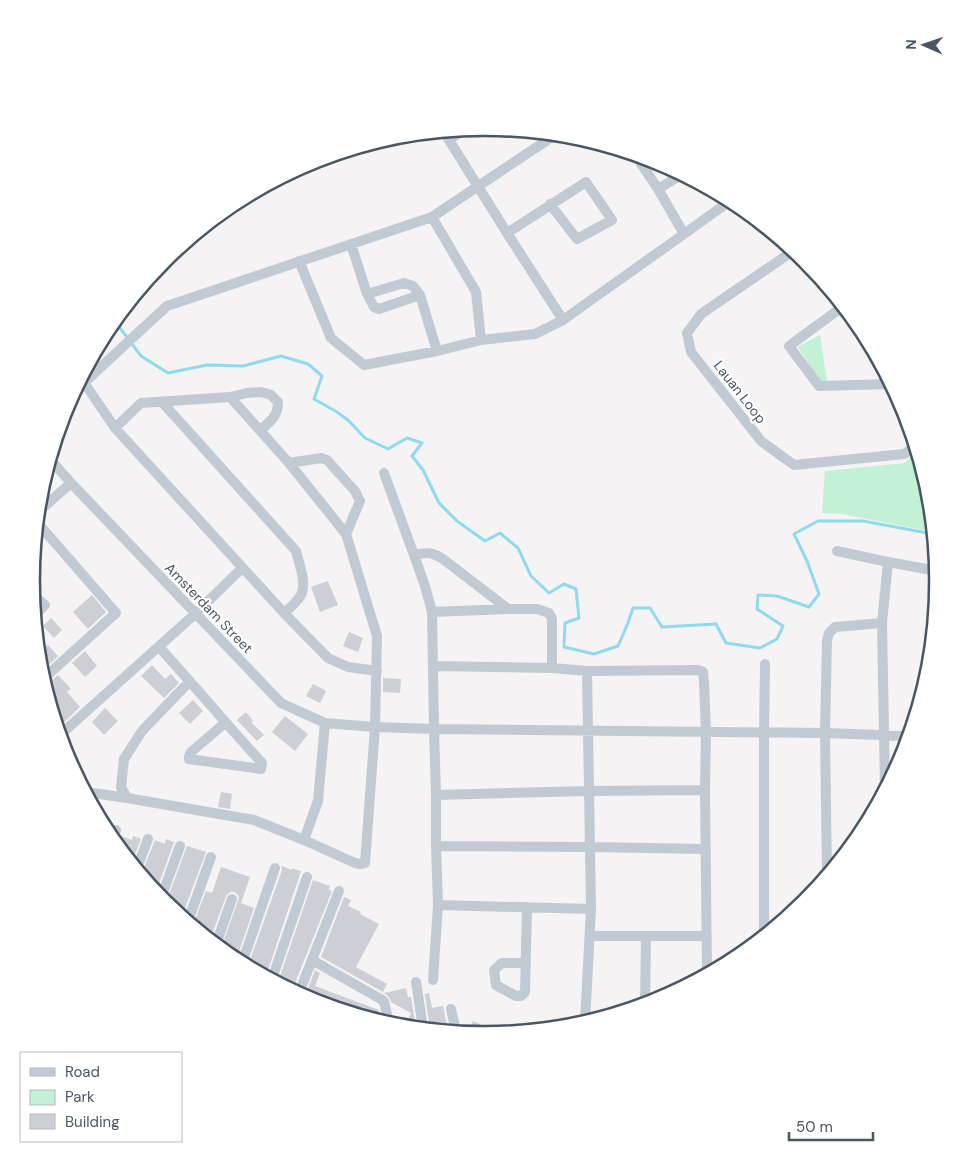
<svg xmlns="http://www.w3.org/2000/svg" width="969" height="1162" viewBox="0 0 969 1162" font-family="'DM Sans',sans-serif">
<rect width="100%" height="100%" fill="#f5f3f3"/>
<!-- green -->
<path fill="#c3f1d5" d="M820,335L827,381H820L798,347Z
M916,451L929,493L933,532L842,514L822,513L825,471L905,463Z"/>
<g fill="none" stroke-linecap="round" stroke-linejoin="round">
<!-- stream -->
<path stroke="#90daee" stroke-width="3" d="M113,322L117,324L141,356L168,373L207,365L243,366L281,356L308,364L322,376L314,399L337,412L349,421L365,438L388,449L407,438L422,443L412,456L423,470L439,503L457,521L485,541L500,533L518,548L531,576L549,593L564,584L576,589L579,618L565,623L564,647L594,654L618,646L628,623L633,608H650L662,627L716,624L726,643L760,648L777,639L783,626L757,609L758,595L777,596L809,607L819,594L807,561L794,534L818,521H863L933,534"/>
</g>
<!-- building -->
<path fill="#cdcfd5" d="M328,581L338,605L320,612L311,587Z
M92,595L106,612L88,629L73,612Z
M51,618L62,630L54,638L43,626Z
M349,632L363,638L358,652L343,646Z
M48,645L58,656L41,672L38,653Z
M85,651L97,666L85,677L72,663Z
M152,665L165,679L171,674L179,683L164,698L141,676Z
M58,675L71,689L67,692L80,707L60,726L55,720L45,686Z
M383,678L401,679L400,693L383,692Z
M313,684L326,691L320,703L306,696Z
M193,700L203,711L190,724L179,713Z
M105,708L118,721L104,735L92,722Z
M246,712L253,721L251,722L264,735L257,741L237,720Z
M285,716L308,734L295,751L272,732Z
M221,792L232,794L230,809L218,807Z
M121,836L132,840L133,836L141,839L132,862L117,844Z
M166,839L174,842L156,892L141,874L143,870L155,840L165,844Z
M187,846L206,852L182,916L166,903Z
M281,866L292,870V868L301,871L266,976L248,966L282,870Z
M221,867L250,877L241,903L254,908L236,960L221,948L238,901L239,897L237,894L234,892H230L226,896L210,940L193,925L206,891L212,893Z
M313,880L330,886L329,890L332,891L293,988L292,990L278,982Z
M344,897L351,900L348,906L361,912L360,914L379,924L356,967L387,984L383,992L321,957Z
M315,970L320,973L315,986L379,1010L375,1019L360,1015L306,994Z
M406,988L408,997H411L416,1027L395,1025L394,1016L407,1021L411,1013L391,1002L389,997L384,993Z
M429,993L432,1008L443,1006L448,1031L430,1029L425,994Z
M473,1021L480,1024L477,1026L474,1033H469Z"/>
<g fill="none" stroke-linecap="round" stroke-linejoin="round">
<!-- minor -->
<path stroke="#c1cad2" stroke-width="10" d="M444,132L507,233L563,320
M449,139L465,130
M636,156L658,189L684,234
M658,189L681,175
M432,217L476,292L481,340
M507,233L586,182L612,220L577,239L550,204
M351,244L367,294L404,283L413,286L420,295L437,351
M793,251L701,314L687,333L691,352L761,441L794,465L904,454L915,447
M299,261L331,338L364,365L437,351L481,340L535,334L563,320L684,234L730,201
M367,294L374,307L379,309L420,295
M843,307L834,313L789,346L819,386L891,384
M81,378L115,428L284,613C290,608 297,602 301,595C307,584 299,563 296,551L162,402
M75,391L167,306L432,217L555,135
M115,428L141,403L230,397L247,393L261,392L271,395L278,402C278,417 270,421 260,431
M50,459L71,483L281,703L325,723L375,727L434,729L825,733L909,736
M289,463L321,458L327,460L355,491L360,501L346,534
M384,473L414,555
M38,512L71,483
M37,522L116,613L43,679
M837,551L888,562L937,571
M32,594L45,605L35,615
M432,612L508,609
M284,613L328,658L348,667L377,671
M159,647C194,685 227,725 262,763L261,769L189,759V756L191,752L225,723
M433,666L552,668
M190,681L142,731L124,759L121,787L127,798L254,820L304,840L355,863L360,864L365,863L375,727L377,636L346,534L289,463L230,397
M60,735L195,614L242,568
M885,789L882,623L888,562
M86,792L127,798
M436,795L588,791L705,790
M113,839L116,830
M304,840L318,801L325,723
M436,846L590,847L706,849
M137,868L148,839
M827,875L825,733L827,641L829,633L835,627L882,623
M161,898L180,846
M591,909L438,905L436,846V795L434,729L432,612L425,586L414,555C427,552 432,552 443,559L508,609H537L549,613L552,619V668L587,671L698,670L703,672L704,683L706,732L705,790L707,974
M188,921L211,857
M764,935V733L765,664
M590,936H707
M216,944L232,899
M312,960L384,1001L389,1023
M242,963L275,868
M526,963H502L494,970L496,985L516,996H521L525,992L527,907
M272,979L307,877
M433,980L438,905
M416,982L423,1028
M299,993L339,891
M645,1004L646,936
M451,1009L456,1031
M585,1022L591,909L587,671
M481,1034L482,1031"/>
</g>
<g text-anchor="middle" stroke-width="4.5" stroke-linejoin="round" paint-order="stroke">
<!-- street labels -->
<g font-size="14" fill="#4a5661" stroke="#fff">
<text transform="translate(740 392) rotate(52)" y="5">Lauan Loop</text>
<text transform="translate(209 608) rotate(46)" y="5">Amsterdam Street</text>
</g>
</g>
<!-- crop -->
<path d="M0 0H969V1162H0ZM484 136H485A444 444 0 0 1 929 580V582A444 444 0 0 1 485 1026H484A444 444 0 0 1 40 582V580A444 444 0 0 1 484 136Z" fill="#fff" fill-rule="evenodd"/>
<path fill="none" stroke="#4a5661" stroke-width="2.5" d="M484 136H485A444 444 0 0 1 929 580V582A444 444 0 0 1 485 1026H484A444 444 0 0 1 40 582V580A444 444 0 0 1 484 136Z"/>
<!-- legend -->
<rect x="20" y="1052" width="162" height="90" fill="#ffffff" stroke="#b7bbc0"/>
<rect x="30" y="1068" width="25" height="8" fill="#c1cad2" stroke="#b7bbc0"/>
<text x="65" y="1077" font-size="15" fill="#4a5661">Road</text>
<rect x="30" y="1090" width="25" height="15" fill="#c3f1d5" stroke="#b7bbc0"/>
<text x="65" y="1102" font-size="15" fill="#4a5661">Park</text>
<rect x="30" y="1114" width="25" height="15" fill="#cdcfd5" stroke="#b7bbc0"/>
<text x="65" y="1127" font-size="15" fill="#4a5661">Building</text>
<!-- north arrow -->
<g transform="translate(924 45) rotate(272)" stroke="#ffffff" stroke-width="4" paint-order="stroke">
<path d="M0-4L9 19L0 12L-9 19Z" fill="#4a5661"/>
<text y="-8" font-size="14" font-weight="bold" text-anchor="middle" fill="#4a5661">N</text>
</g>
<!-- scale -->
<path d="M789 1132v8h84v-8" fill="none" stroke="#4a5661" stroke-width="2.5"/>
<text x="796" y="1132" font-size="15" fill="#4a5661" stroke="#ffffff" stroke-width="4" paint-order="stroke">50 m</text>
</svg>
